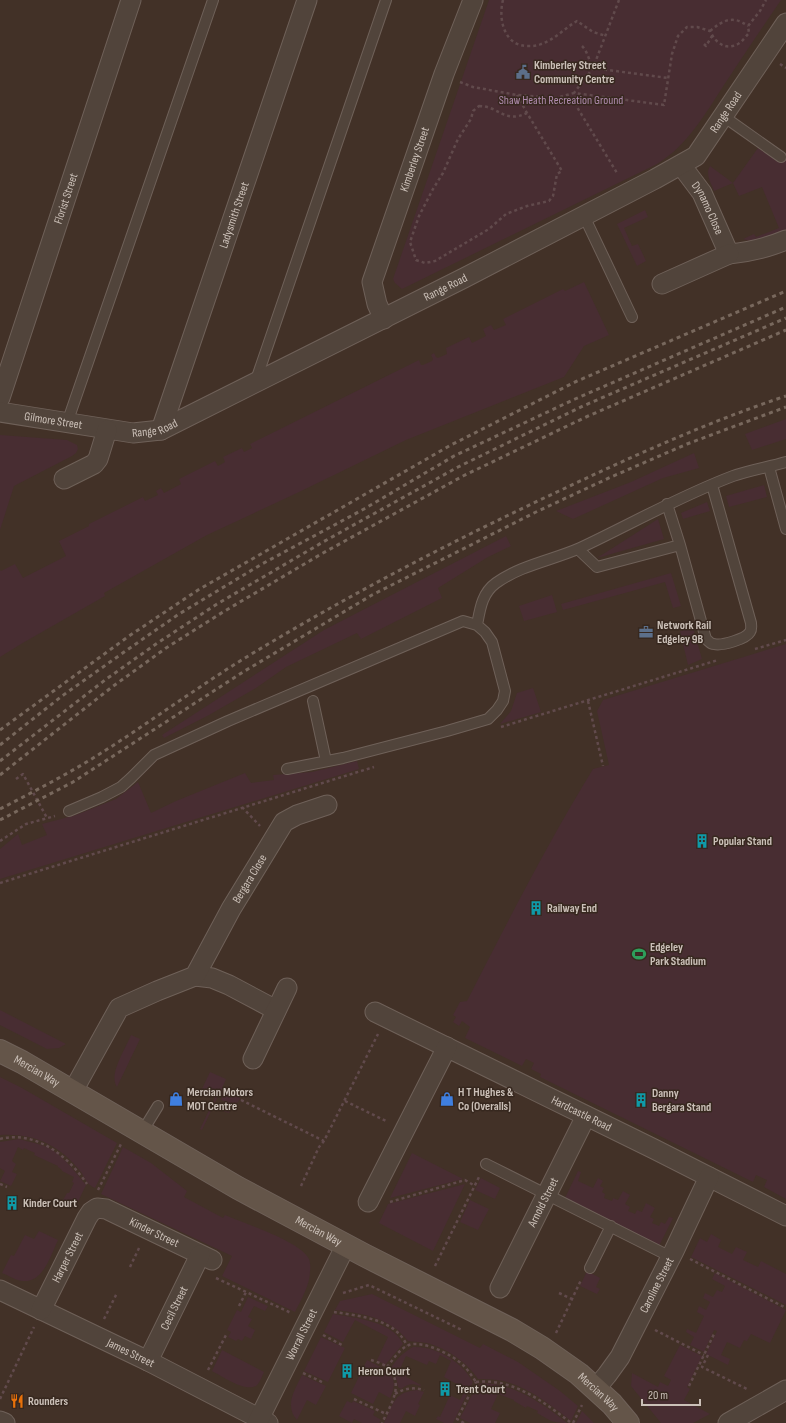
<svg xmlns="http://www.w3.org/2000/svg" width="786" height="1423" viewBox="0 0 786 1423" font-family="'Sofia Sans Condensed',sans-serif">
<rect width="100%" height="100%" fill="#423127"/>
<!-- green -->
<path fill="#482d32" d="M489,0H781C762,28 743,56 724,85C705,114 688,145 657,164L402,289L395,283L393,279Z
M758,148L779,162L786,153V231L753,242L743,239L754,234L756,237L779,228L762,187L739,196L733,183L714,191C711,183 705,174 710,166L733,183Z
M645,210L648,217L624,228L632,246L638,244L646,261L637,266L617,224Z
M584,282L609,335L584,346L564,377L406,440L297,493L207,535L104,593L105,596L21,644L0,657V570L1,571L15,564L23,578L66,556L59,541L89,526V524L143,497L145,501L158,495L156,491L161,488L164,493L181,484L179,479L215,461L218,466L225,462L223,457L242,448L244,452L252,448L250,444L417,361L419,360L421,365H423L432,361L433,359L431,355L434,353L436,357L438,358L447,354L446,348L469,337L472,343L486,336L483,329L491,325L494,330L506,325L503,319L563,289L565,291Z
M786,419V439L752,450L745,434Z
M0,435L67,440L77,445L78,449L76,453L72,456L14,486L0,530Z
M694,453L699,468L663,478L573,519L556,511L631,482Z
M764,485L767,497L729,507L726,496Z
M707,502L710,511L683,519L681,513Z
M658,519L664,539L597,558Z
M506,536L511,546L488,557L438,588L442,598L361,639L357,633L286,667L256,688L209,715L164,738L162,735L324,630Z
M671,573L681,606L673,608L665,582L563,610L561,604Z
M552,595L557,612L524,621L519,606Z
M693,628L702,659L688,665L680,631Z
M786,644V1199L764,1187L767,1180L756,1175L753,1182L540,1077L541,1074L531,1069L534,1063L526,1059L522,1066L465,1038L470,1027L462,1021L459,1026L453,1022L456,1017L453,1015L460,1002L467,1001C507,923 547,844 593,769L609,765L597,711L603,700Z
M533,688L541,712L500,724L511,711L517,693Z
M357,761L359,769L0,879V849L18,834L22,845L47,835L42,824L76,815L116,799L138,782L151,813L176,801L245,773L251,783L274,780L273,775L312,772Z
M0,1010L66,1044L59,1048L47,1049L0,1025Z
M131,1035L140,1039L117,1087C108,1075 126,1048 131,1035Z
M210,1072L226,1079L222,1088L241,1097L238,1102L232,1105L229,1113L222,1111L226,1102L221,1100L223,1096L219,1094L202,1130L200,1129L215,1098L201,1091Z
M0,1077L22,1088L117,1143L95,1188C87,1185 85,1178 81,1172C60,1145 34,1133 0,1135Z
M19,1139C29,1142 42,1144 51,1149C65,1158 76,1173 86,1185L76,1206L63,1200L67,1193H69L74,1183L72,1182L74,1177L62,1171V1170L58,1167V1166L34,1155L35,1153L24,1148L23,1150L18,1147L12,1161L16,1164L12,1172L17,1174L11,1186L0,1181L5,1171L0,1168V1142Z
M123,1147L151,1163L187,1191L184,1197L223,1218L225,1215C245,1224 300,1241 309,1259C310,1262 311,1268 310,1271C310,1285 301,1300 295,1312L222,1276L232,1256L101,1194Z
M412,1153L463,1179L390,1198Z
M578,1171L581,1172L578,1181L593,1188L598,1178L603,1181L600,1186L604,1188L602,1192L605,1194L604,1198L612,1201L613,1198L618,1200L623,1191L630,1195L625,1204L630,1207L628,1211L635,1214L637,1210L642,1212L646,1203L655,1208L650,1217L654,1219L652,1223L659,1226L661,1222L665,1224L669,1217L673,1218L659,1246L565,1198Z
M481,1178L500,1188L495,1199L475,1190Z
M465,1184L433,1251L379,1223L388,1204Z
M470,1200L489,1209L478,1230L460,1222Z
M39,1231L58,1240C51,1255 43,1283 23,1281C16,1281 8,1275 2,1273L11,1255L14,1256L25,1235L34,1239Z
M711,1234L721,1240L718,1247L732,1254L736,1247L747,1252L743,1260L758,1267L761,1261L786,1274V1305L691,1257L700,1238L707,1242Z
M587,1271L600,1278L596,1287L600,1289L597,1294L580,1286Z
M715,1273L786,1310L770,1343L751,1334L747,1341L744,1340L740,1348L727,1342L721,1355L730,1359L728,1365L706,1354L717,1331L714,1330L704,1352L690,1345L694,1337L686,1332L687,1329L696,1333L704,1316L697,1312L699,1306L706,1310L710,1302L703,1298L705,1293L713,1297L717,1290L722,1292L725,1286L712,1279Z
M372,1294L480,1348L483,1344L518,1362L560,1391L578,1406L571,1421C551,1405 523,1383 497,1380C491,1379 484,1379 478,1379C467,1362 446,1348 427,1343C421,1342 414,1342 408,1341C391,1318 362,1313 335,1310L340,1301Z
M248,1297L268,1306L265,1311L254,1306L248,1317L252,1319L248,1326L255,1330L251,1339L245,1336L242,1341L238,1339L236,1341L228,1337L231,1332L227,1330L237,1310L241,1312Z
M333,1314C355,1318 393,1321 403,1344L385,1365L377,1360L388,1337L355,1320L343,1342L324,1332Z
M321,1337L345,1348L328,1382L304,1371Z
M680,1345L702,1356L687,1387L690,1389L684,1400L710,1414L693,1423H661L631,1386L632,1373L658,1387L660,1382L668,1386L671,1380L664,1376Z
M413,1347C437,1346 462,1362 473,1382L453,1423H444L436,1419L438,1416L440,1417L450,1395L460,1400L466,1389L444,1377L451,1361L440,1355L436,1364L429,1361L427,1365L406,1356L399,1371L407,1375L406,1377L421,1385L420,1386C412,1383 408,1384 401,1389L398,1387L396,1377L391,1368C396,1359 404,1352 413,1347Z
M222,1350L264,1372C262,1376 260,1383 256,1386C244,1392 222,1376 212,1371Z
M367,1360C384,1369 402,1374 390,1398L379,1392L373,1404L351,1393Z
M302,1375L326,1386L316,1405L307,1400L297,1420C284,1406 295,1389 302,1375Z
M482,1383C515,1384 542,1403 567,1423C551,1423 550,1420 537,1413L538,1411L527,1406L526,1408L514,1401V1400L498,1394L491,1409L500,1413L495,1423H470L460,1418L476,1387Z
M417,1390L424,1392L418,1404L420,1405L415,1416L406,1411L400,1423H384C394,1404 393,1392 417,1390Z
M347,1401L352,1403L353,1401L375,1411L373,1415L381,1420L379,1423H362L354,1419L352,1423L339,1416Z
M582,1411L594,1423H576Z"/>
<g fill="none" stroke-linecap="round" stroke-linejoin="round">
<defs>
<path id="lane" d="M723,116L781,157
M584,216L632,317
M255,383L386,0
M67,423L213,0
M769,467L786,529
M667,504L680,545L706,639C709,641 710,644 714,644C722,646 746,639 750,632C752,629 751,626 751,623L712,485
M578,549L597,567L680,545
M477,625C480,609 482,593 496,583C521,565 553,560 580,548C631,524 680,496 733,476C750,470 769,467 786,462
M313,701L326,761
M69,811L102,797L121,787L131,778L154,755L228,721L463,621L477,625L485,632L492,642L505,691L503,701L497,710L488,719L447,731L343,758L287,769
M142,1132L158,1106
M486,1164L671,1257
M590,1268L611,1226"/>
<g id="street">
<path id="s1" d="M681,165L702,193L729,254C749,252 767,248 786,240"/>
<path d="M662,284L729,254"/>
<path id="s2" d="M384,319L377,304L372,282L444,74L473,0"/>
<path id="s3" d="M0,398L131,0"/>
<path id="s4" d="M0,412L133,433L161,430L464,278L655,179L696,156L786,23"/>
<path id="s5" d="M161,430L307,0"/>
<path d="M64,479L94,464L98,459L107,430"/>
<path d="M195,976L212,978L229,985L276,1010"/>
<path id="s6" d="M375,1012L654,1149L786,1216"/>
<path d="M253,1059L287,988"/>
<path id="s7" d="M73,1091L119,1008L157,991L195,976L231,909L284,822L297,815L327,805"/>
<path d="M368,1202L447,1047"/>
<path id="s8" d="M500,1288L586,1116"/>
<path id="s9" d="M0,1290L148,1361L268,1423"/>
<path id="s10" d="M41,1310L87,1218L91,1212L97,1208L106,1209L212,1260"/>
<path id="s11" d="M148,1361L200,1255"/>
<path id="s12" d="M596,1388L607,1375L620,1357L674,1251L709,1177"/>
<path d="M0,1421L5,1423"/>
<path id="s13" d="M257,1423L346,1245"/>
<path d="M728,1423L786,1390"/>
</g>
<g id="secondary">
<path id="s14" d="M0,1051L22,1062L238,1188L364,1255L512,1330L542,1348L579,1374L612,1404L628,1423"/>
</g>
</defs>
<!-- lane casing -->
<use href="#lane" stroke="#6f6159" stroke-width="12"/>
<!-- street casing -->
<use href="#street" stroke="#6f6159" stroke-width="21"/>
<!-- secondary casing -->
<use href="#secondary" stroke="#6f6159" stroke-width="24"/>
<!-- path -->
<path stroke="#614a4c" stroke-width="2.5" stroke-dasharray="3 3" stroke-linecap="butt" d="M503,0C498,19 504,47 529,46C533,46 537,46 541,44C554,40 565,28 577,21L593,32L606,36
M619,0L593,68L574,93L664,105L672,54L678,36L687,27H697L710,31C715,42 725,51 738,44C742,42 746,36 749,33L748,26L760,11L766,0
M710,31C723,20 733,15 748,26
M704,44L706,46L712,36
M582,46C588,52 589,61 593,68L668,78
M780,64L786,68
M460,82L473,87L517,95L556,98L574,93L577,107L617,173
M517,95L527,113
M479,106C499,106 504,124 527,113L562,171L557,174L553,196L549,201L527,206L506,214L489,229L435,261L425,263L416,260L410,242L419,216L433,189L443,173L458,139L471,119L473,111Z
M755,649L786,640
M588,701L603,766
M501,727L718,660
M16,779L23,774L47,818
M242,807L260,826
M0,841L26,824L55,816
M0,883L374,767
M241,1100L324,1141
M345,1101L388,1122
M0,1139C36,1130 68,1156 87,1184
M0,1184L7,1187
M301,1186L319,1147L324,1141L378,1034
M98,1190L121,1144
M390,1202L465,1180L475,1186
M690,1259L786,1308
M435,1266L479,1177
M130,1267L140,1246
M216,1278L291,1313
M343,1293L369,1285L462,1330
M559,1293L572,1299
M239,1306L246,1292
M334,1312C360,1316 396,1319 407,1346
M104,1319L117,1293
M655,1330L704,1355
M556,1333L581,1280
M323,1335L342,1345
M708,1355L702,1367L749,1390
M371,1360C377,1362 384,1364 388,1368C405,1385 390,1406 382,1423
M387,1367C393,1360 399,1349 409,1345C423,1340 453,1355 463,1365C468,1370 472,1376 476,1382
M208,1370L226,1335
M303,1373L324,1383
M476,1382C513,1378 542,1401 570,1422
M689,1386L715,1332
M395,1394C405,1388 414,1387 424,1390
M0,1399L34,1327
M354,1399L386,1414
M464,1423L457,1419L476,1382
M573,1423L582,1405"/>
<!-- lane -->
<use href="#lane" stroke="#51443b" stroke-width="10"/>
<!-- street -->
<use href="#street" stroke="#51443b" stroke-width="19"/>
<!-- secondary -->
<use href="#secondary" stroke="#645549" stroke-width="22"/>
<!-- rail -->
<path stroke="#78685d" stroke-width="3" stroke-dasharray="4 4" stroke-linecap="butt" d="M0,730L129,636L198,590L451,445L575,382L786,291
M0,745L62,696L127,650L179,614L262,564L364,509L454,456L575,399L786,307
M0,761L105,680L156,644L217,604L323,542L458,467L583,406L786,318
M0,775L112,687L166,648L223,612L323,553L463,476L586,417L786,330
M0,809C33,792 66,775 98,755C146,725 192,691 240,661C343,598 450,542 559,491C633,456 708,422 786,396
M0,820L73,782L243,672L372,595L536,512L611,477L687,444L786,407"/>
</g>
<!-- icons -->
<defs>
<symbol id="civic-bare" viewBox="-9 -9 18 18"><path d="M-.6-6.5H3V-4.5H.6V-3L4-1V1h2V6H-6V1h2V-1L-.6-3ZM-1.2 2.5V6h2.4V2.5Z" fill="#5c6f8a" stroke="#37281f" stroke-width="2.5" paint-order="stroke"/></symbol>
<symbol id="office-bare" viewBox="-9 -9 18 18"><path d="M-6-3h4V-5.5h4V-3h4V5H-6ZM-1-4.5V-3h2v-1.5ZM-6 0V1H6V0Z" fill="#5c6f8a" stroke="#37281f" stroke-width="2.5" paint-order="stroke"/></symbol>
<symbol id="building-bare" viewBox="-9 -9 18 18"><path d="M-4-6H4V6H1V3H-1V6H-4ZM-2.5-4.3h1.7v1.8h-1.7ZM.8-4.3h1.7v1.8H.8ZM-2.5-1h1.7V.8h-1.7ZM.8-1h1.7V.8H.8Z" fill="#0f9aa8" stroke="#37281f" stroke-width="2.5" paint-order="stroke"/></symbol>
<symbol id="stadium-bare" viewBox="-9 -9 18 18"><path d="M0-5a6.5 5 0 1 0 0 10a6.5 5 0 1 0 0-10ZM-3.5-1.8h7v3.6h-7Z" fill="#2e9e5b" stroke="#37281f" stroke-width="2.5" paint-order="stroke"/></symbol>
<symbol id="shop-bare" viewBox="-9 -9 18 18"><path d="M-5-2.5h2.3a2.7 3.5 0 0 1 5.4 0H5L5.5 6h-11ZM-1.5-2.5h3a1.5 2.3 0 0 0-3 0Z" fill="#3f7fe0" stroke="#37281f" stroke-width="2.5" paint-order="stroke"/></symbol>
<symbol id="restaurant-bare" viewBox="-9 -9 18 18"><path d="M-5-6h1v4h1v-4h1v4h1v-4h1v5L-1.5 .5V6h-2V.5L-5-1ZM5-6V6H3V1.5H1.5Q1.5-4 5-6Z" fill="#e8710a" stroke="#37281f" stroke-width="2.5" paint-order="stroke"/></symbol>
</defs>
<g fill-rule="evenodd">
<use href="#civic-bare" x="513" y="62" width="20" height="20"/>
<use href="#office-bare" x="636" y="622" width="20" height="20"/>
<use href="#building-bare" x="692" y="831" width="20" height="20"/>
<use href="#building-bare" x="526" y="898" width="20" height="20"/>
<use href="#stadium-bare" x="629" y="944" width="20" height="20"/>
<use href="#shop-bare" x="166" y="1089" width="20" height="20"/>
<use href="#shop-bare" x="437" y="1089" width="20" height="20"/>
<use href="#building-bare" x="631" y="1090" width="20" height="20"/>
<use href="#building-bare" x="2" y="1193" width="20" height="20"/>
<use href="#building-bare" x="337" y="1361" width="20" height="20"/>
<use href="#building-bare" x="435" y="1379" width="20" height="20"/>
<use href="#restaurant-bare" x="7" y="1391" width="20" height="20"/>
</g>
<g text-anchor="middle" stroke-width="3" stroke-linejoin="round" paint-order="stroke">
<!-- poi labels -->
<g font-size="12" font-weight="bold" fill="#cbc0b8" stroke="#37281f" text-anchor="start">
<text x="534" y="69">Kimberley Street<tspan x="534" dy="14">Community Centre</tspan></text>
<text x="657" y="629">Network Rail<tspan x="657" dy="14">Edgeley 9B</tspan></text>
<text x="713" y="845">Popular Stand</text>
<text x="547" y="912">Railway End</text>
<text x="650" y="951">Edgeley<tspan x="650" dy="14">Park Stadium</tspan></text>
<text x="187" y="1096">Mercian Motors<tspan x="187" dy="14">MOT Centre</tspan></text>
<text x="458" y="1096">H T Hughes &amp;<tspan x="458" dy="14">Co (Overalls)</tspan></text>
<text x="652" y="1097">Danny<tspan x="652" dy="14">Bergara Stand</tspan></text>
<text x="23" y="1207">Kinder Court</text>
<text x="358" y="1375">Heron Court</text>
<text x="456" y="1393">Trent Court</text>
<text x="28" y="1405">Rounders</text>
</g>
<!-- park labels -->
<g font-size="12" fill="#b08caf" stroke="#37281f">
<text x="561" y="104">Shaw Heath Recreation Ground</text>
</g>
<!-- street labels -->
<g font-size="12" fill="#cbc0b8" stroke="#37281f">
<text dy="4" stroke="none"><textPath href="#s4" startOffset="817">Range Road</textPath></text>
<text dy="4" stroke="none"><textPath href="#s2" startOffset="169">Kimberley Street</textPath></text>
<text dy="4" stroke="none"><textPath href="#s3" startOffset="210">Florist Street</textPath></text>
<text dy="4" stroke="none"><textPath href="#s1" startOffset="51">Dynamo Close</textPath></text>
<text dy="4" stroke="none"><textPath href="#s5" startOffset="227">Ladysmith Street</textPath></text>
<text dy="4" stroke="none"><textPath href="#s4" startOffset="481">Range Road</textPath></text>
<text dy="4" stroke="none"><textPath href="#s4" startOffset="54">Gilmore Street</textPath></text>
<text dy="4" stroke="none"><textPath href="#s4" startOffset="157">Range Road</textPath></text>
<text dy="4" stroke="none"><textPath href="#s7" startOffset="289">Bergara Close</textPath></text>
<text dy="4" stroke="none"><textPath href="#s14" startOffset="42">Mercian Way</textPath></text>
<text dy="4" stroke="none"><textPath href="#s6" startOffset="230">Hardcastle Road</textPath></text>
<text dy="4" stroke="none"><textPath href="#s8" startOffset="96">Arnold Street</textPath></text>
<text dy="4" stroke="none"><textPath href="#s14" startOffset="366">Mercian Way</textPath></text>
<text dy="4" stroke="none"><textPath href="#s10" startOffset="180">Kinder Street</textPath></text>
<text dy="4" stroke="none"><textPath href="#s10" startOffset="59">Harper Street</textPath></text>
<text dy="4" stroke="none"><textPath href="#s12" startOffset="120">Caroline Street</textPath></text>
<text dy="4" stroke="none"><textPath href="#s11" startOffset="59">Cecil Street</textPath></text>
<text dy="4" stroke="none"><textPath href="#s13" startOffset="99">Worrall Street</textPath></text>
<text dy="4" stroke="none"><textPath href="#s9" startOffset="145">James Street</textPath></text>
<text dy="4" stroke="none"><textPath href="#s14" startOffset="690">Mercian Way</textPath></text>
</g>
</g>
<!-- scale -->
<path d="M642 1399v6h58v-6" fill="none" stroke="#cbc0b8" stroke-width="2"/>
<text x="648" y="1399" font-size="12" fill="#cbc0b8" stroke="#37281f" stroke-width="3" paint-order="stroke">20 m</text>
</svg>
